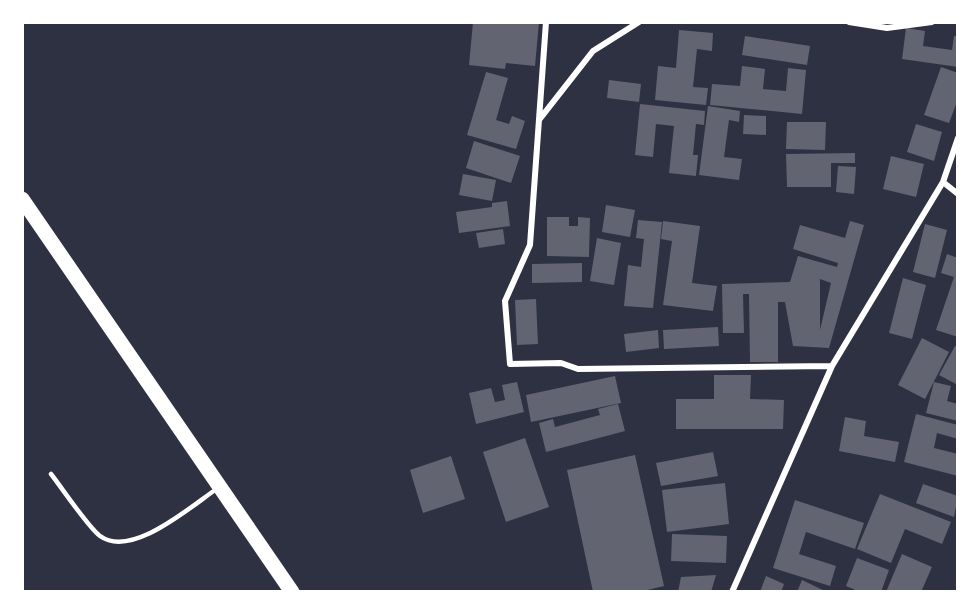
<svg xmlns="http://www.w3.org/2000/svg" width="980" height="614" viewBox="0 0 980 614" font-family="'DM Sans',sans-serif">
<rect width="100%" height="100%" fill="#2d3142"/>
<!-- building -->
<path fill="#626471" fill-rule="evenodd" d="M473,22H539L535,66L506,63L505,69L469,65Z
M906,28L925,31L923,46L952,50L954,36H958V67L902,59Z
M679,30L713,33L712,51L697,49L693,87L708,88L706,105L655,100L658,66L676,68Z
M745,36L810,46L807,65L742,55Z
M742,66L765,69L763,89L786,91L788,68L806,70L802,114L710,105L712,84L740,86Z
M941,67L958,73V99L949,123L924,115Z
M486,72L508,78L496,120L509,124L512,116L525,121L516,149L467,135Z
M609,80L641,84L639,102L607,98Z
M640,104L705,111L704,125L696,124L693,155H698L696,176L669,173L674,126L656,124L653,157L635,155Z
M708,106L740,111L739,122L729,120L724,157L742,159L739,180L699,175Z
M744,115L766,116V135L743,134Z
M787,122H826L825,150L786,149Z
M916,124L942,132L934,161L907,152Z
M474,141L520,156L511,183L466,168Z
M855,153V163H831V187H787L786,154Z
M891,156L924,164L916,197L883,189Z
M838,166L856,167L854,194L836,192Z
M463,174L496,180L492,201L459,195Z
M507,201L510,226L459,233L456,212L492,207V203Z
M606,205L635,210L630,237L602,232Z
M547,217H569V226H578V217L590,218L589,257L547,256Z
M638,220L662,222L653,308L624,306L628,265L641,267L644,239L636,238Z
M663,221L700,226L692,283L717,286L713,311L663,305L672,241L661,239Z
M850,221L864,225L829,348L793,346L785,302H778V362H750L749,294H743L744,333H723L722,284L790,282L798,256L837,267L838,263L793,249L800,225L845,238ZM820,279L831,283L820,330Z
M925,224L947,230L935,278L913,272Z
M503,229L505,244L479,248L476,233Z
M597,238L621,243L614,285L590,281Z
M947,254L958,258V337L936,330L954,277L941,273Z
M582,263V282L532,283V264Z
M903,278L926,285L912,339L889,333Z
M536,299L538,344L517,345L515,300Z
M718,327L719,346L664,349L663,330Z
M658,330L659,348L626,352L624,334Z
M922,338L949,352L925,399L898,385Z
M955,346L958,347L956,384L939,375Z
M714,375H751L750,399L784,400L783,429H676V399H714Z
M615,376L621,403L531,422L526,395Z
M517,382L524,412L476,424L469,393L491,388L495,402L505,400L502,385Z
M934,382L951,386L947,401L958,404V421L926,413Z
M618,404L625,431L546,452L539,423L553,419L555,427L600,415L598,409Z
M916,414L958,425V439L937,433L934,448L958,454V476L904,462Z
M845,417L866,421L864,436L899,442L895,462L839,451Z
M525,438L549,507L506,522L483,452Z
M713,452L718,476L661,486L656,463Z
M635,455L664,586L639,592H593L567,470Z
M451,456L465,499L423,513L410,470Z
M725,483L729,524L667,532L662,490Z
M923,484L958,496L954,517L916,503Z
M880,494L951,522L942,544L905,529L891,563L857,549Z
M795,500L864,523L855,549L806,532L799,554L836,566L830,586L773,568Z
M672,534L727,536L726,563L671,561Z
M902,554L932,567L921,592H886Z
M857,558L889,570L881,592H860L846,586Z
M716,575L711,592H678L681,577Z
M766,576L784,584L781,592H760Z
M802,580L827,592H797Z"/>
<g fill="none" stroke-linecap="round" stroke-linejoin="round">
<!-- service -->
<path stroke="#fff" stroke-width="4.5" d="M51,474C62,488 88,527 100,536C132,559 191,506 218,488"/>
<!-- minor -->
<path stroke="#fff" stroke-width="6" d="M546,22L530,245L505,301L510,364L561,363L578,369L832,366
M849,22L887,28L932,22
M539,120L593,51L639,22
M943,182L958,194
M732,592L832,366L943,182L958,138"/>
<!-- primary -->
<path stroke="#fff" stroke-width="15" d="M22,199L292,592"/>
</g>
<!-- border -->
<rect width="980" height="614" fill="none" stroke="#ffffff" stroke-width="48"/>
</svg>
